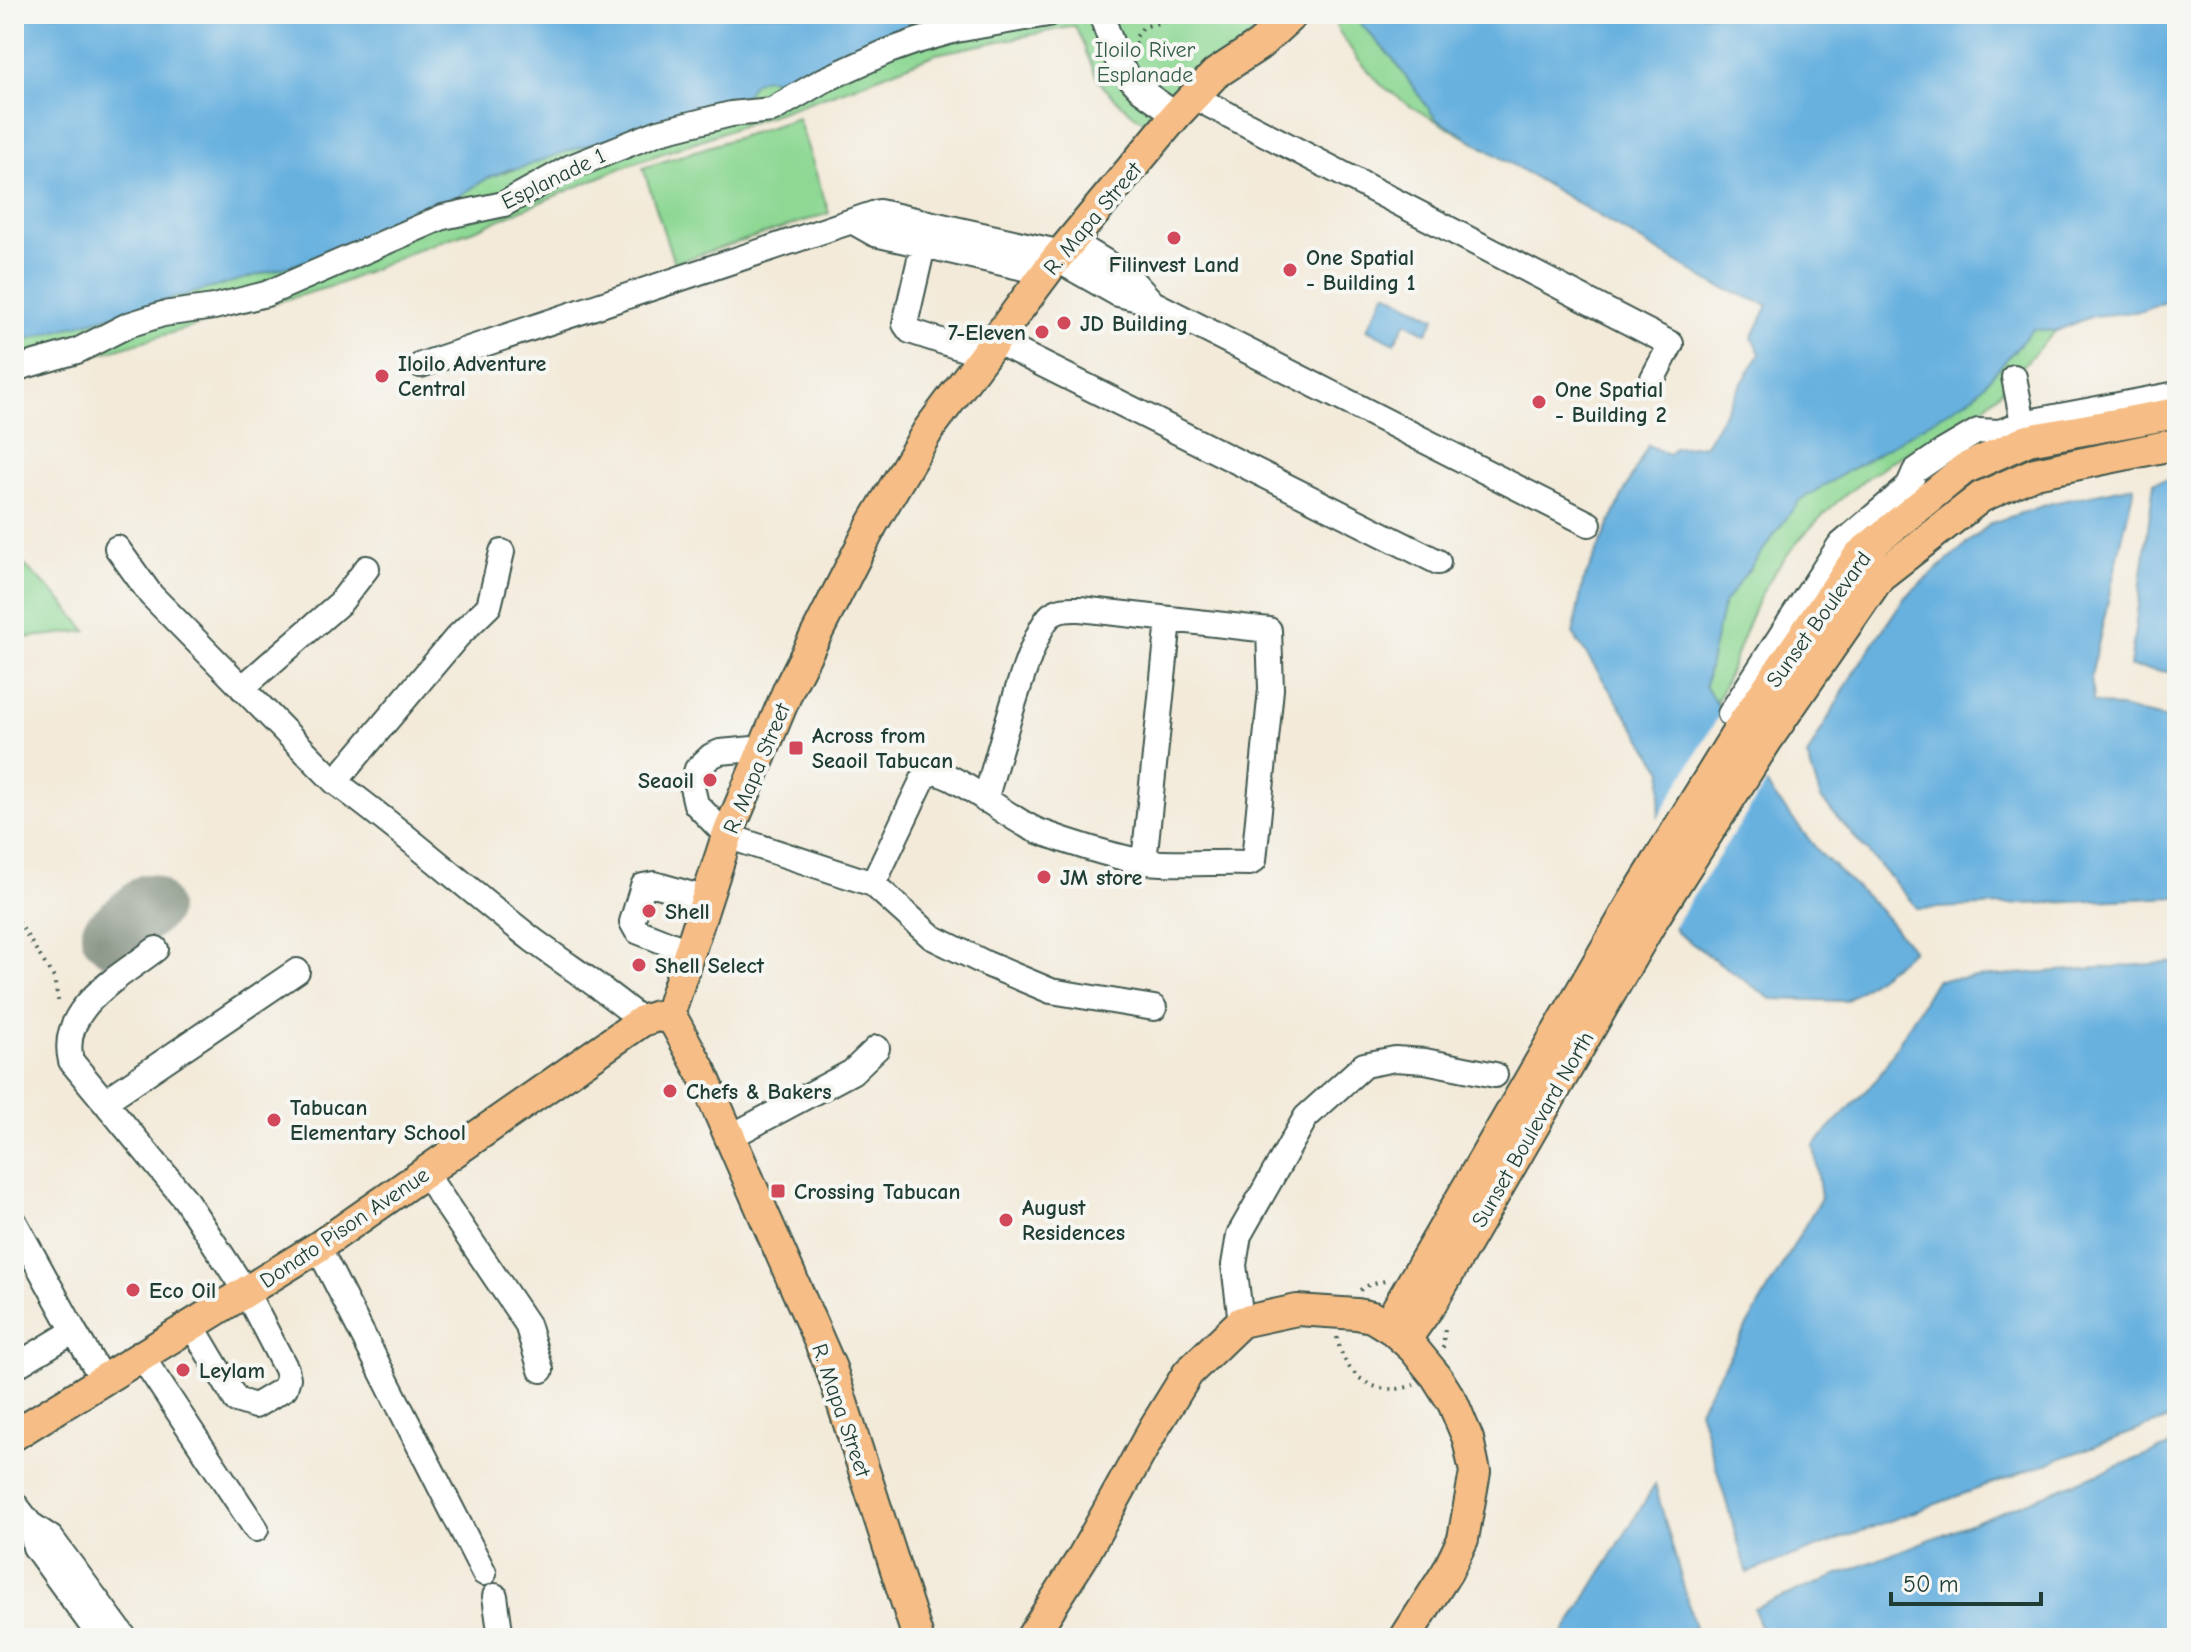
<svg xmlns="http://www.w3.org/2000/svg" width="2191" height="1652" viewBox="0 0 2191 1652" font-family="'Comic Neue',sans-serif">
<rect width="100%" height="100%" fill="#f6f6f2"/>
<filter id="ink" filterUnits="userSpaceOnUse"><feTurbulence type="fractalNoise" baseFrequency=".0125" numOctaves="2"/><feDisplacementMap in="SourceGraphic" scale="16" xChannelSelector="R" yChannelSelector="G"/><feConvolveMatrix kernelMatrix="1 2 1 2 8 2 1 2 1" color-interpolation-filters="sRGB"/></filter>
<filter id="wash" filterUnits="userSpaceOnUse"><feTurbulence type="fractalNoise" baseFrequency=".006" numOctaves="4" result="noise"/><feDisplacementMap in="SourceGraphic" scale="32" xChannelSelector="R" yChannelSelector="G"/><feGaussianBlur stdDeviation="1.8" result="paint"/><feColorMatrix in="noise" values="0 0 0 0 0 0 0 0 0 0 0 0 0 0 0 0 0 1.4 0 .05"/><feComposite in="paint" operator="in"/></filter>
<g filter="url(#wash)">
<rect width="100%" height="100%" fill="#f3ead9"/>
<!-- green -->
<path fill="#8ed894" stroke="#568a64" stroke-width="2" d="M878,14H1275L1150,126C1131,112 1105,95 1095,73C1087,57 1083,41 1075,26L936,54L852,87L626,166L477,229L421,248L339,284L14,379V308L516,169Z
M1331,14H1391L1715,285L1542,181L1410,106L1380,84L1357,58L1340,33Z
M798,118L829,213L674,263L643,168Z
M2033,329L2056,331C2029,355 2009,387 1980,410C1951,432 1916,446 1886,465C1840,495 1794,538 1766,586C1744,624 1735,665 1716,703L1705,686L1708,607L1794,498Z
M14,543L22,563L57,596L87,631L14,639Z"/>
<!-- water -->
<path fill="#67b1df" stroke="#43778a" stroke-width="2" d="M14,14H938L890,33L784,85C770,74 754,76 747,94L694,114L562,153L518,169H510L488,178L432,213L322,257L14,343Z
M1358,14H2177V297L2143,311L2093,316L2056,331L2033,329L1975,395L1800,500L1723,605L1705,686L1716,703L1723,709L1772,793L1820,853L1879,909L1913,950L1846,1001L1771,999L1676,932L1653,868L1663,771L1573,634L1583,582L1628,484L1648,445L1669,455L1674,448L1705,445L1760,353L1752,338L1768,305L1715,285L1436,119L1393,59L1359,22Z
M1386,292L1435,318L1427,333L1406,322L1394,343L1367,329Z
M2177,478V673L2130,667L2154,482Z
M2134,486L2091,676L2093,702L2177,721V897L1918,909L1821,799L1807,756L1854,672L1905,597L1991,523L2052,503Z
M2177,962V1416L1747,1573L1699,1409L1821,1198L1814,1145L1878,1078L1936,980Z
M2177,1443V1638H1763L1754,1608Z
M1655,1485L1698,1638H1561Z"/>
<!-- pier -->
<path fill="#f3ead9" d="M1723,709L1730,714L1769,779L1672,929L1649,869L1654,825Z"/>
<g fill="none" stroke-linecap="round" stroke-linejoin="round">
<!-- taxiway -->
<path stroke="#899486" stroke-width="54" d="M148,901L153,907L114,940L108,934Z"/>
</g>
</g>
<g filter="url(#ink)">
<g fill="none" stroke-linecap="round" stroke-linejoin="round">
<defs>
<path id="minor" d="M1101,14L1120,67L1141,90L1176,115
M1194,97L1671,344L1653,378
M852,221L875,234L1046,273
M1071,241L1127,275L1153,303
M923,246L905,324L910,331L983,355
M1056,259L1118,294L1153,303L1589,524
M994,340L1438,562
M421,365L879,212L1062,253
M14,369L77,351L128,325L163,314L214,307L266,294L443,217L504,204L571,167L659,132L731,114L772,110L822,81L886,52L917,41L956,30L1048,14
M2014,377L2023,423
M117,548L151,595L335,782C403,831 466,888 533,940C569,967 608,991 642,1021
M242,688L340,603L367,568
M1730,714L1839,546L1908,487L1915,471L1944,451L1978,431L2000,432L2023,423L2177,394
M764,748L720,752L711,756L697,769L692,787L696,804L727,836L873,884L932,937L987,964L1051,991L1154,1008
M335,782L457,637L489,606L502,552
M1144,862L1169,620
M873,884L923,779L931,772C957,773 1008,819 1038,831C1065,841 1117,858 1145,862C1179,865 1216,862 1250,863L1254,860L1271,689L1269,630L1080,609C1069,609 1061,608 1051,615C1030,632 995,767 985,800
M156,949C120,977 58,1008 71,1061L185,1199L246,1292L286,1369L288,1378L285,1388L255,1406L236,1400L192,1326
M690,952L637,931L632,922L643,886L654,884L707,899
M104,1102L297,971
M730,1137L852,1072L877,1048
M425,1173L527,1324L541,1370
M14,1221L74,1331L103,1380
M318,1247L484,1573
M1241,1322L1234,1265L1239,1235L1306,1117L1364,1065L1395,1059L1425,1061L1495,1075
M142,1357L256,1529
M14,1367L74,1331
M14,1503L30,1524L51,1538L125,1638
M30,1524L35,1547L101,1638
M495,1596L501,1638"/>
<path id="major" d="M668,1018L727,836L789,688L873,523L929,429L1056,259L1176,115L1215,74L1259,45L1293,14
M668,1018L675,1023L701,1071L831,1368L918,1638
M1387,1326L1634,900L1743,723L1859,555L1964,469L2028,440L2177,413
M1405,1340L1431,1304L1655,916L1767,740L1880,576L1981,497L2035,473L2177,444
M14,1435L318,1247L642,1021L657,1016L668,1018
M1031,1638L1082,1558L1154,1428L1188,1373L1241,1322L1297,1310L1357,1314L1372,1317L1393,1330L1413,1348L1436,1376L1453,1403L1468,1439L1475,1472L1463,1539L1447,1572L1405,1638"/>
</defs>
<!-- minor casing -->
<use href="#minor" stroke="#3f574d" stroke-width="28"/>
<!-- major casing -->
<use href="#major" stroke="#3f574d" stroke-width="34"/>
<!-- path -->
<path stroke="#3f574d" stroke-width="4" stroke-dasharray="2 6" stroke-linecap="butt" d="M1135,44L1136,37L1143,27L1177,18L1183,14
M14,915L54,978L59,1005
M1360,1290L1369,1285L1385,1281
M1337,1337C1344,1376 1375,1399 1414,1385
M1443,1348L1445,1329"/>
<!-- minor -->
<use href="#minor" stroke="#fff" stroke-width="24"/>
<!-- major -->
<use href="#major" stroke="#f6be86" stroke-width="30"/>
</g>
</g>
<!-- markers -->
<g fill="#d1495b" stroke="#f6f6f2" stroke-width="3">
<circle cx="1174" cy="238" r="8"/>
<circle cx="1290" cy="270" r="8"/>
<circle cx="1064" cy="323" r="8"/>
<circle cx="1042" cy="332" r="8"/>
<circle cx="382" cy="376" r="8"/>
<circle cx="1539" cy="402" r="8"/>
<rect x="788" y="740" width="16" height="16" rx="4"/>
<circle cx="710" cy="780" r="8"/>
<circle cx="1044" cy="877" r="8"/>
<circle cx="649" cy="911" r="8"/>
<circle cx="639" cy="965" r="8"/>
<circle cx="670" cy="1091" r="8"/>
<circle cx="274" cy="1120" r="8"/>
<rect x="770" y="1183" width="16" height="16" rx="4"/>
<circle cx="1006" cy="1220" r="8"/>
<circle cx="133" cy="1290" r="8"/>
<circle cx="183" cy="1370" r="8"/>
</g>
<g text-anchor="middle" stroke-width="8" stroke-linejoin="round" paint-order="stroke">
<!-- park labels -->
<g font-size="22" fill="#355c47" stroke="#f6f6f2">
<text x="1145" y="57">Iloilo River<tspan x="1145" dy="25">Esplanade</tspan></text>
</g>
<!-- street labels -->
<g font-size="22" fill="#1f3d34" stroke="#f6f6f2">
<text transform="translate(553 178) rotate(-26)" y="8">Esplanade 1</text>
<text transform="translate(1092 218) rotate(-50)" y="8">R. Mapa Street</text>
<text transform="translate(1818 619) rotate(-54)" y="8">Sunset Boulevard</text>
<text transform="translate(756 768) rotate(-67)" y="8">R. Mapa Street</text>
<text transform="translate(1532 1129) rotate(-60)" y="8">Sunset Boulevard North</text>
<text transform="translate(344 1227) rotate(-34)" y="8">Donato Pison Avenue</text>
<text transform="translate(842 1410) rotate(71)" y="8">R. Mapa Street</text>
</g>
<!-- poi labels -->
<g font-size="22" font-weight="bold" fill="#1f3d34" stroke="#f6f6f2" text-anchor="start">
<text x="1306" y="265">One Spatial<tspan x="1306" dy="25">- Building 1</tspan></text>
<text x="1174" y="272" text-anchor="middle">Filinvest Land</text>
<text x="1080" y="331">JD Building</text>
<text x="1026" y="340" text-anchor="end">7-Eleven</text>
<text x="398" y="371">Iloilo Adventure<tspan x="398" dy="25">Central</tspan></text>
<text x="1555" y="397">One Spatial<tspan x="1555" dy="25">- Building 2</tspan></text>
<text x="812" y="743">Across from<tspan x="812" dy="25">Seaoil Tabucan</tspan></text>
<text x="694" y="788" text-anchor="end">Seaoil</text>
<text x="1060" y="885">JM store</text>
<text x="665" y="919">Shell</text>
<text x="655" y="973">Shell Select</text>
<text x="686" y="1099">Chefs &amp; Bakers</text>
<text x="290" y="1115">Tabucan<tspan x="290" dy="25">Elementary School</tspan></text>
<text x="794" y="1199">Crossing Tabucan</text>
<text x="1022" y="1215">August<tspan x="1022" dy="25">Residences</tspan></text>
<text x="149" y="1298">Eco Oil</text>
<text x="199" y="1378">Leylam</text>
</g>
</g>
<!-- margin -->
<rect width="2191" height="1652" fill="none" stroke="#f6f6f2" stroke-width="48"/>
<!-- scale -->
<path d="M1891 1592v12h150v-12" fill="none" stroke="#1f3d34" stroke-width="4"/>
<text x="1903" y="1592" font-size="24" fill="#1f3d34" stroke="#f6f6f2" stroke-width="6" paint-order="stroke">50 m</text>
</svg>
